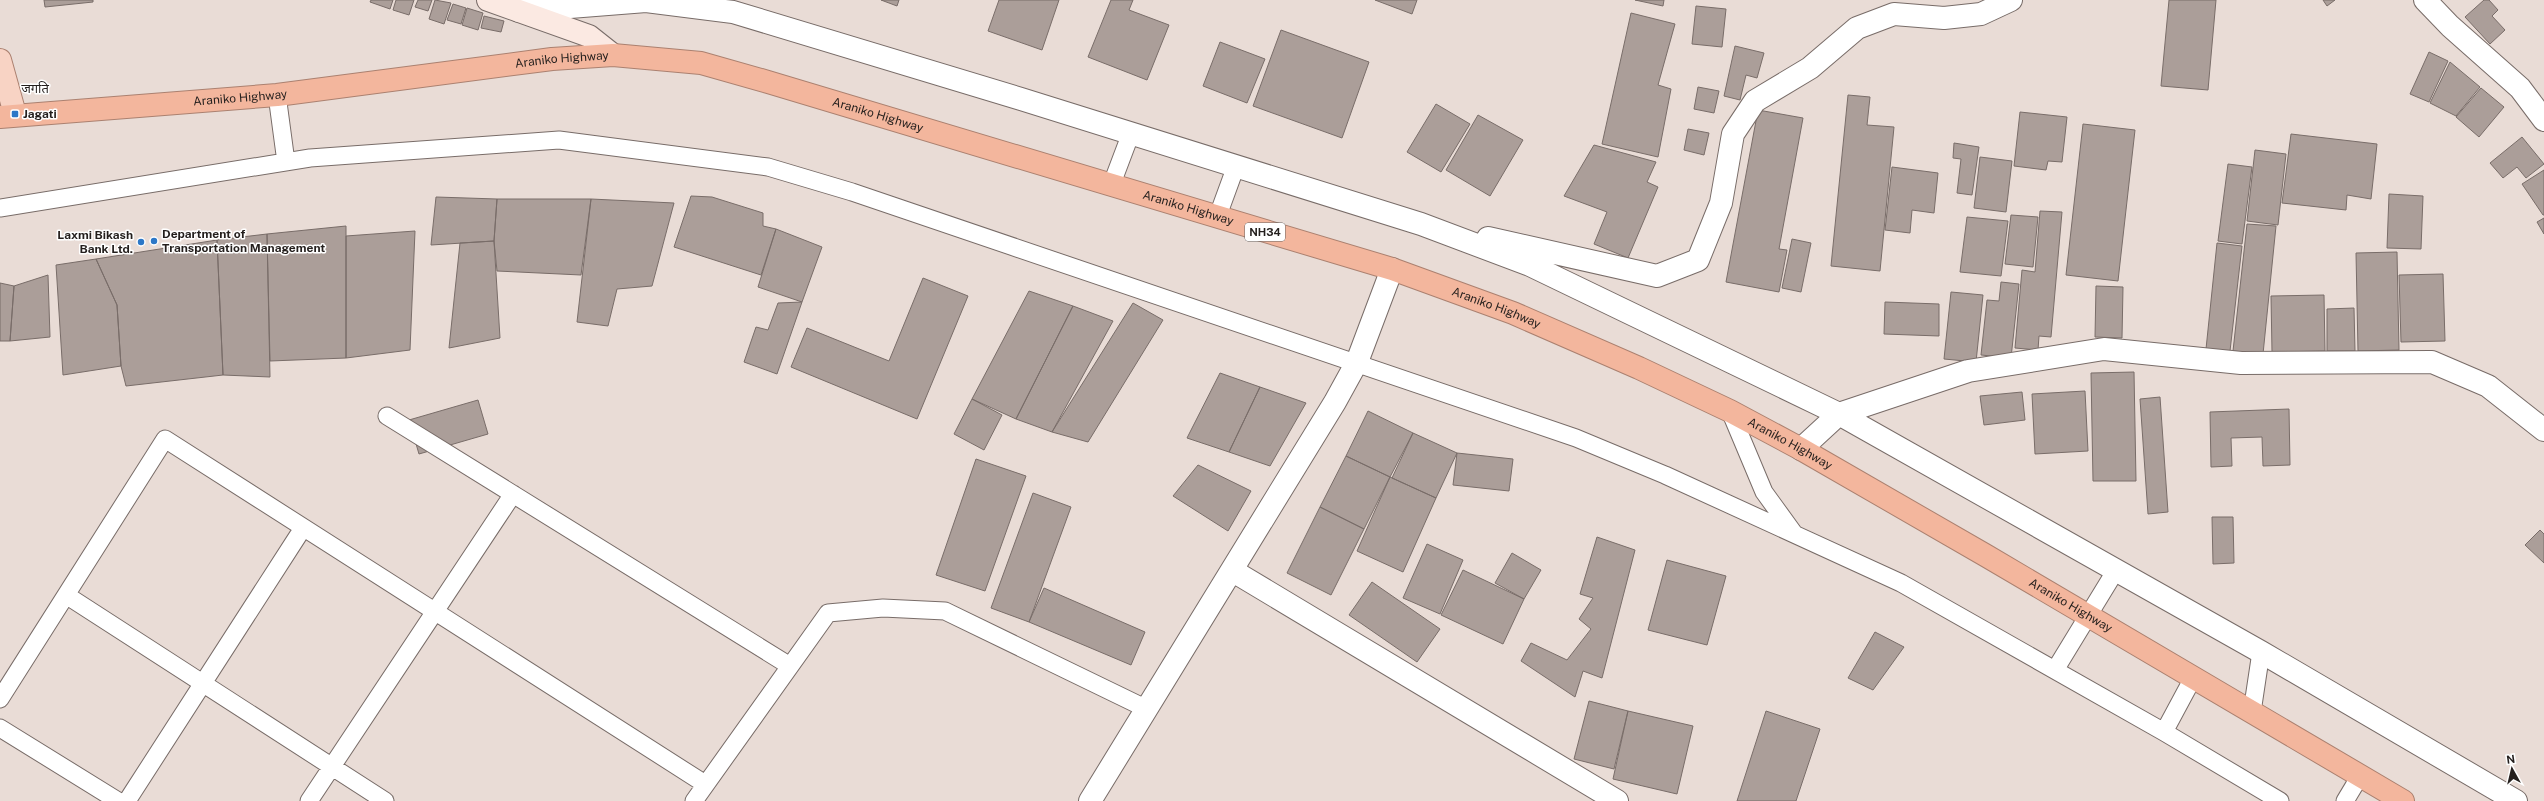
<svg xmlns="http://www.w3.org/2000/svg" width="2544" height="801" viewBox="0 0 2544 801" font-family="'Public Sans','Noto Sans Devanagari',sans-serif">
<rect width="100%" height="100%" fill="#e9dcd6"/>
<!-- building -->
<path fill="#ab9e99" stroke="#796d69" d="M44,0H93V2L45,7Z
M371,0H393L390,9L370,2Z
M396,0H414L409,15L393,10Z
M418,0H432L428,11L415,7Z
M435,0L451,3L444,24L429,19Z
M881,0H899L897,6Z
M999,0H1059L1042,50L988,31Z
M1111,0H1133L1129,10L1169,25L1147,80L1088,57Z
M1375,0H1417L1412,14Z
M1635,0H1664L1663,6Z
M2169,0H2216L2208,90L2161,86Z
M2323,0H2335L2327,6Z
M2484,0H2489L2498,10L2492,16L2505,30L2490,44L2465,17Z
M453,4L466,8L461,24L447,20Z
M1696,6L1726,9L1722,47L1692,44Z
M467,8L483,13L478,30L462,25Z
M1631,13L1675,24L1658,85L1671,89L1658,157L1602,144Z
M484,16L504,21L501,32L481,28Z
M1281,30L1369,62L1342,138L1253,106Z
M1220,42L1265,59L1247,103L1203,86Z
M1735,46L1764,53L1757,78L1746,75L1740,100L1724,96Z
M2429,52L2448,61L2429,102L2410,94Z
M2450,62L2480,87L2456,116L2430,103Z
M1698,87L1719,91L1714,113L1694,109Z
M2481,88L2504,107L2479,137L2456,117Z
M1848,95L1870,97L1867,125L1894,127L1880,271L1831,266Z
M1436,104L1470,124L1441,172L1407,152Z
M1758,110L1803,118L1779,249L1787,250L1779,292L1726,282Z
M2020,112L2067,117L2062,162L2048,161L2046,170L2014,166Z
M1478,115L1523,140L1490,196L1446,170Z
M2083,124L2135,130L2118,281L2066,275Z
M1688,129L1709,133L1704,155L1684,150Z
M2291,134L2377,144L2371,199L2347,195L2346,210L2282,203Z
M2522,137L2544,164L2526,178L2517,167L2503,178L2490,163Z
M1954,143L1979,147L1972,195L1957,193L1961,159L1953,158Z
M1594,145L1656,162L1647,182L1658,187L1628,258L1594,244L1607,212L1564,196Z
M2255,150L2286,154L2278,225L2247,221Z
M1980,157L2012,161L2006,212L1974,208Z
M2228,164L2252,167L2242,244L2218,241Z
M1892,167L1938,173L1934,213L1912,210L1910,233L1885,230Z
M2544,170V215H2543L2522,184Z
M2389,194L2423,196L2421,249L2387,248Z
M691,196L712,197L763,213V226L776,229L761,275L674,247Z
M436,197L497,199L494,241L431,245Z
M497,199H591L581,275L497,271L494,241Z
M591,199L674,203L652,286L617,289L608,326L577,322Z
M2040,211L2062,212L2051,337L2039,336L2038,350L2015,348L2022,270L2035,272Z
M2011,215L2038,217L2033,267L2005,264Z
M1967,217L2008,221L2001,276L1960,272Z
M2544,218V234L2537,222Z
M2247,224L2276,226L2263,354L2233,351Z
M346,226V358L270,361L267,234Z
M776,229L822,247L802,302L758,287Z
M415,231L410,350L346,358V236Z
M267,234L270,377L223,375L217,240Z
M1792,239L1811,243L1801,292L1782,288Z
M217,240L223,375L126,386L121,366L117,305L96,259Z
M494,241L500,338L449,348L460,243Z
M2217,243L2242,246L2230,351L2206,349Z
M2397,252L2399,350L2358,351L2356,253Z
M96,259L117,305L121,366L63,375L56,265Z
M2443,274L2445,341L2401,342L2399,275Z
M48,275L50,337L10,341L14,286Z
M923,278L968,296L917,419L791,367L807,328L889,361Z
M2001,282L2019,284L2011,358L1981,355L1987,300L1999,301Z
M0,283L14,286L10,341H0Z
M2096,286L2123,287L2122,338L2095,337Z
M1029,291L1073,306L1016,419L972,399Z
M1951,292L1983,295L1976,362L1944,359Z
M2324,295L2325,351L2272,352L2271,296Z
M802,302L777,374L744,362L756,327L768,330L778,303Z
M1885,302L1939,304V336L1884,334Z
M1133,303L1163,320L1088,442L1052,432Z
M1073,306L1113,321L1052,432L1016,419Z
M2354,308L2355,351H2327V309Z
M2134,372L2136,481H2093L2091,373Z
M1220,373L1260,387L1229,452L1187,438Z
M1260,387L1306,403L1270,466L1229,452Z
M2085,391L2088,451L2035,454L2032,394Z
M2022,392L2025,420L1984,425L1980,396Z
M2160,397L2168,512L2148,514L2140,399Z
M972,399L1002,415L984,450L954,434Z
M478,400L488,434L419,454L409,420Z
M2289,409L2290,465L2263,466L2262,437L2231,438L2232,466L2211,467L2210,412Z
M1368,411L1413,433L1390,477L1346,456Z
M1413,433L1457,453L1436,498L1392,478Z
M1457,453L1513,459L1509,491L1453,485Z
M1346,456L1390,477L1364,529L1320,507Z
M976,459L1026,476L985,591L936,575Z
M1198,465L1251,491L1228,531L1173,496Z
M1390,477L1436,498L1403,572L1357,551Z
M1033,493L1071,507L1029,622L991,608Z
M1320,507L1364,529L1331,595L1287,573Z
M2212,517H2233L2234,563L2213,564Z
M2540,530L2544,534V563L2525,545Z
M1597,537L1635,550L1602,678L1583,671L1575,697L1521,661L1531,643L1567,660L1591,629L1579,619L1593,598L1580,594Z
M1427,544L1463,560L1440,614L1403,598Z
M1512,553L1541,570L1524,599L1495,583Z
M1667,560L1726,576L1707,645L1648,630Z
M1463,570L1524,599L1503,644L1441,615Z
M1372,582L1440,629L1417,662L1349,615Z
M1044,588L1145,632L1131,665L1029,622Z
M1875,632L1904,647L1873,690L1848,678Z
M1589,701L1628,711L1614,769L1574,759Z
M1628,711L1693,726L1677,794L1613,779Z
M1766,711L1820,729L1796,801H1737Z"/>
<g fill="none" stroke-linecap="round" stroke-linejoin="round">
<defs>
<path id="lane" d="M277,95L286,162
M1111,186L1131,133
M0,208L310,158L559,140L768,167L852,192L1576,438L1665,475L1901,583L2164,732L2280,801
M1217,218L1236,166
M1730,411L1764,492L1793,532
M387,416L790,666
M66,595L385,801
M2055,670L2116,570
M0,699L165,439L705,784
M2252,712L2261,652
M0,728L118,801
M2164,732L2193,678
M127,801L303,528
M309,801L513,494
M694,801L828,613L883,608L945,611L1147,709
M2345,801L2360,776"/>
<path id="street" d="M2425,0L2450,26L2520,88L2544,120
M519,11L646,1L733,12L1021,99L1421,224L1530,265L1839,414L2261,652L2516,801
M1488,238L1657,276L1698,260L1721,203L1733,134L1755,101L1810,68L1857,28L1894,14L1944,18L1981,14L2011,0
M1801,449L1839,414L1968,371L2104,349L2241,363L2432,362L2488,386L2544,430
M1233,571L1617,801
M1090,801L1335,402L1357,362L1392,269"/>
<path id="secondary" d="M488,0L589,36L613,55"/>
<path id="primary" d="M0,60L15,114"/>
<g id="highway">
<path id="s1" d="M0,117L277,95L552,59L613,55L701,63L768,82L1392,269L1513,313L1639,368L1730,411L1801,449L1985,555L2403,801"/>
</g>
</defs>
<!-- lane casing -->
<use href="#lane" stroke="#786c68" stroke-width="19"/>
<!-- street casing -->
<use href="#street" stroke="#786c68" stroke-width="24"/>
<!-- secondary casing -->
<use href="#secondary" stroke="#786c68" stroke-width="24"/>
<!-- primary casing -->
<use href="#primary" stroke="#ab8170" stroke-width="24"/>
<!-- highway casing -->
<use href="#highway" stroke="#ab8170" stroke-width="24"/>
<!-- lane -->
<use href="#lane" stroke="#fff" stroke-width="17"/>
<!-- street -->
<use href="#street" stroke="#fff" stroke-width="22"/>
<!-- secondary -->
<use href="#secondary" stroke="#fbe9e2" stroke-width="22"/>
<!-- primary -->
<use href="#primary" stroke="#f8d3c4" stroke-width="22"/>
<!-- highway -->
<use href="#highway" stroke="#f3b69d" stroke-width="22"/>
</g>
<!-- markers -->
<g fill="#2c77c7" stroke="#fff" stroke-width="1.5">
<rect x="11" y="110" width="8" height="8" rx="2"/>
<circle cx="154" cy="241" r="4"/>
<circle cx="141" cy="242" r="4"/>
</g>
<g text-anchor="middle" stroke-width="3" stroke-linejoin="round" paint-order="stroke">
<!-- shield labels -->
<rect fill="#fff" stroke="#666261" stroke-width="1" x="1245" y="223" width="40" height="18" rx="3"/>
<g font-size="11" font-weight="bold" fill="#241f1d">
<text x="1265" y="236">NH34</text>
</g>
<!-- street labels -->
<g font-size="12" fill="#241f1d" stroke="#fff">
<text dy="4" stroke="none"><textPath href="#s1" startOffset="565">Araniko Highway</textPath></text>
<text dy="4" stroke="none"><textPath href="#s1" startOffset="241">Araniko Highway</textPath></text>
<text dy="4" stroke="none"><textPath href="#s1" startOffset="889">Araniko Highway</textPath></text>
<text dy="4" stroke="none"><textPath href="#s1" startOffset="1213">Araniko Highway</textPath></text>
<text dy="4" stroke="none"><textPath href="#s1" startOffset="1537">Araniko Highway</textPath></text>
<text dy="4" stroke="none"><textPath href="#s1" startOffset="1861">Araniko Highway</textPath></text>
<text dy="4" stroke="none"><textPath href="#s1" startOffset="2185">Araniko Highway</textPath></text>
</g>
<!-- poi labels -->
<g font-size="12" font-weight="bold" fill="#241f1d" stroke="#fff" text-anchor="start">
<text x="23" y="118">Jagati</text>
<text x="162" y="238">Department of<tspan x="162" dy="14">Transportation Management</tspan></text>
<text x="133" y="239" text-anchor="end">Laxmi Bikash<tspan x="133" dy="14">Bank Ltd.</tspan></text>
</g>
<!-- neighbourhood labels -->
<g font-size="13" fill="#241f1d" stroke="#fff">
<text x="35" y="93">जगति</text>
</g>
</g>
<!-- north arrow -->
<g transform="translate(2512 769) rotate(352)" stroke="#ffffff" stroke-width="3" paint-order="stroke">
<path d="M0-3L7 15L0 10L-7 15Z" fill="#241f1d"/>
<text y="-6" font-size="11" font-weight="bold" text-anchor="middle" fill="#241f1d">N</text>
</g>
</svg>
